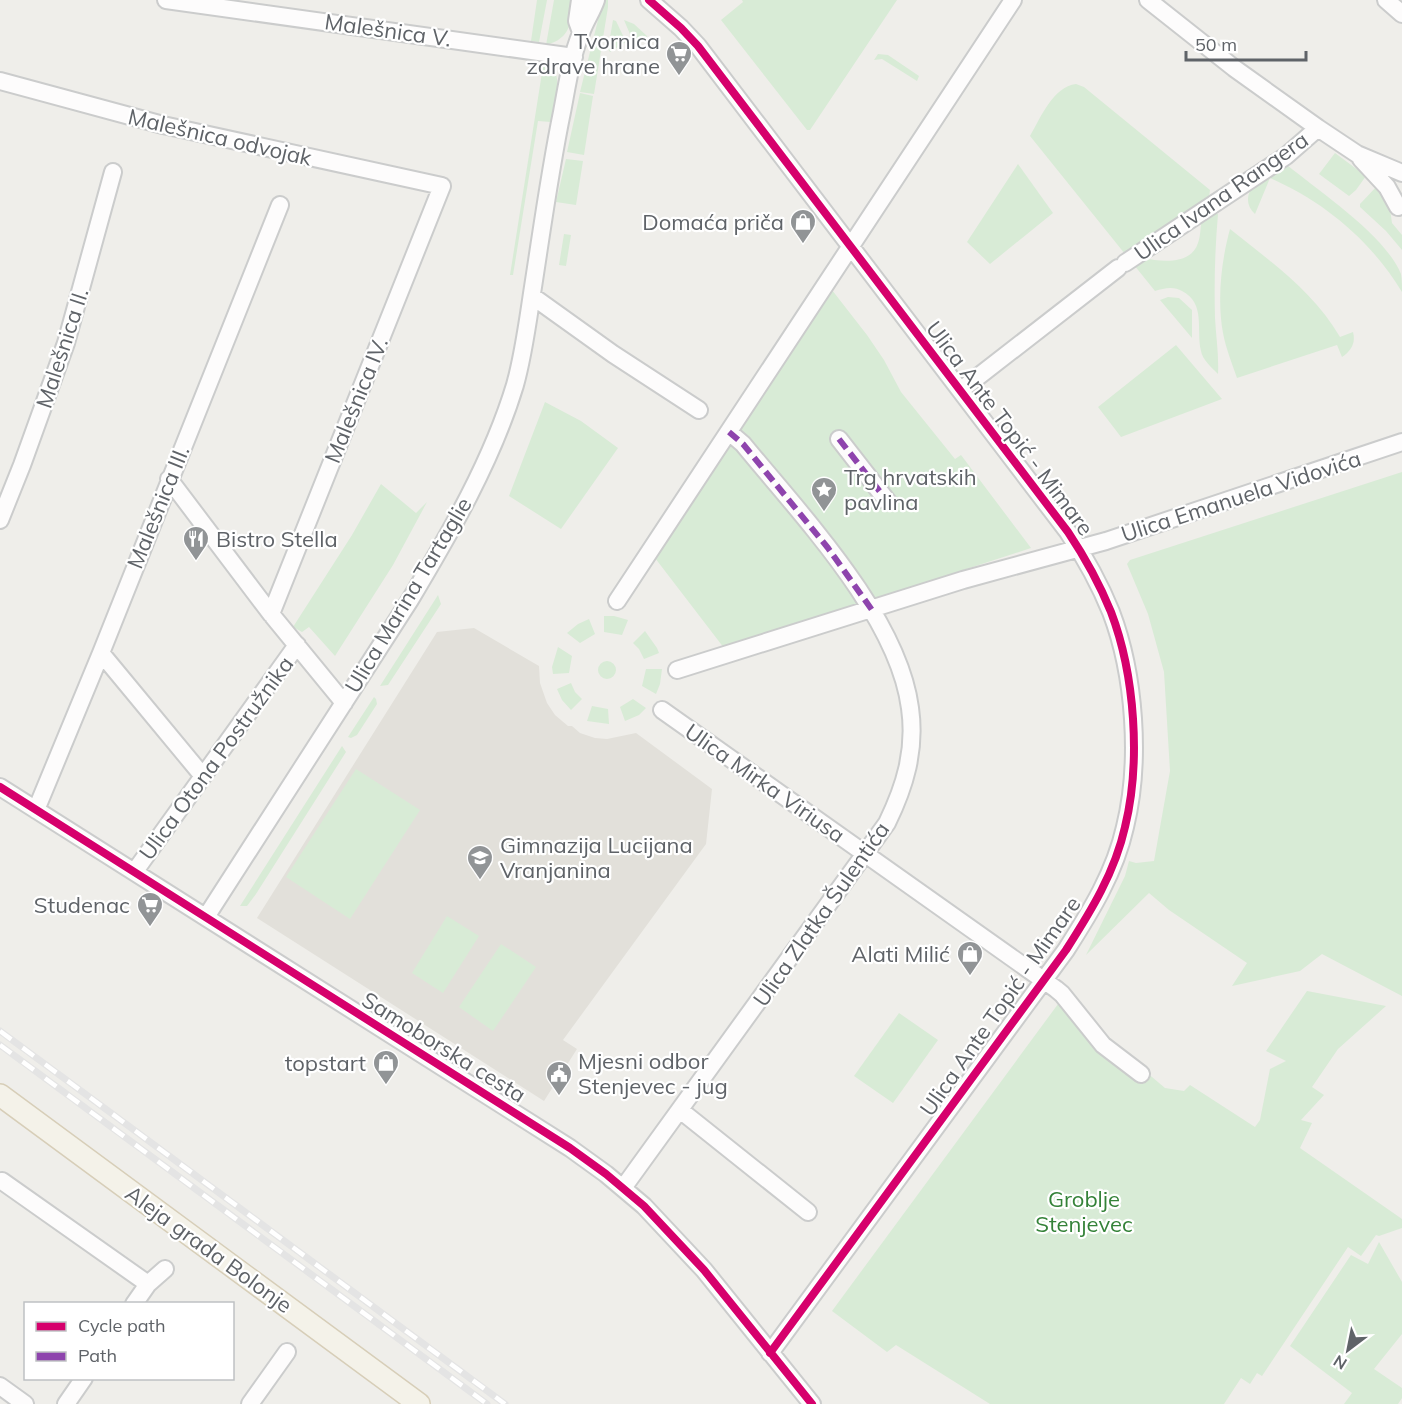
<svg xmlns="http://www.w3.org/2000/svg" width="1402" height="1404" viewBox="0 0 1402 1404" font-family="Mulish,sans-serif">
<rect width="100%" height="100%" fill="#efeeea"/>
<!-- education -->
<path fill="#e2e0da" d="M474,628L539,666L540,683L547,703L555,715L568,726H572L580,733L595,738L607,739L636,733L712,789L706,844L563,1040L577,1049L544,1101L257,918L437,632Z"/>
<!-- green -->
<path fill="#d8ebd6" d="M537,0H547L539,42L531,41Z
M554,0H575C570,22 572,38 546,45Z
M603,0H608V7L594,94L580,92Z
M742,0H897L810,130H807L721,20L743,2Z
M613,20L616,21L626,42L610,52L608,49Z
M624,20L634,24L647,36L646,39H632Z
M878,54L888,55L919,76L917,81L882,59L874,60Z
M544,60C567,72 554,102 551,122L538,121L513,275H510Z
M1076,84L1084,87L1210,190L1209,197L1202,202L1125,254L1030,136C1041,117 1053,87 1076,84Z
M580,93L593,96L584,155L567,152Z
M1335,153L1366,176L1356,190L1349,196L1319,174Z
M566,159L583,161L576,205L556,202Z
M1018,164L1053,213L990,264L967,242Z
M1287,165C1320,192 1385,235 1401,274C1402,279 1402,287 1402,292C1371,241 1325,202 1270,178L1255,214C1248,207 1246,200 1250,191Z
M1378,185L1389,202L1392,223L1402,235V250L1386,231L1360,207V204Z
M1213,213L1218,214C1215,248 1214,283 1215,318C1216,337 1219,355 1218,374C1212,368 1202,359 1201,351C1196,330 1206,303 1182,291C1174,286 1164,288 1155,291L1134,265L1144,258C1161,262 1191,265 1198,243C1201,235 1200,227 1202,220Z
M1230,229C1271,262 1313,291 1340,337L1353,332C1356,343 1351,351 1342,357L1337,345L1237,378C1232,363 1226,349 1223,333C1217,300 1221,262 1230,229Z
M564,234L571,235L566,266L559,265Z
M832,290L867,335L884,360L901,392L955,459L961,455L1031,548L724,648L655,558Z
M1168,297L1179,298L1192,310V338L1160,300Z
M1176,345L1222,399L1121,437L1098,407Z
M545,402L581,421L618,448L561,529L509,496Z
M1402,472V996L1322,954L1300,971L1232,986L1247,963L1169,910L1149,893L1086,955L1125,876L1129,861L1136,863L1154,861L1170,771L1164,672L1148,614L1127,564L1130,560Z
M381,484L416,513L427,502L393,565L335,656L309,627L302,632L293,627L352,535Z
M438,595L441,604L388,685L380,686Z
M604,616H614L628,620L622,635L604,632Z
M589,619L595,634L580,643L567,633L578,624Z
M645,631L657,648L659,653L644,659L639,649L633,643Z
M558,647L572,656L569,673L553,674L552,667Z
M598 670a9 9 0 1 1 18 0a9 9 0 1 1-18 0Z
M646,669H662L660,684L656,694L642,686Z
M571,683L575,692L582,699L571,710L562,700L557,689Z
M374,697L376,699L377,704L357,735L351,738L348,737Z
M633,699L646,708L639,715L625,721L620,707Z
M592,706L608,709L609,724L587,721Z
M342,746L346,752L256,894L247,906H240Z
M356,769L420,810L350,919L286,877Z
M447,916L479,936L443,993L412,973Z
M501,944L536,967L493,1031L459,1007Z
M1307,991L1386,1006L1338,1049L1312,1087L1324,1095L1301,1120L1312,1123L1300,1148L1402,1219V1228L1379,1236L1376,1235L1361,1256L1348,1247L1262,1376L1257,1373L1250,1384L1241,1378L1224,1404H990L896,1345L887,1352L832,1311L1061,1000L1165,1088L1184,1091L1190,1085L1255,1127L1260,1120L1270,1069L1286,1061L1266,1051Z
M899,1013L938,1040L893,1103L854,1076Z
M1379,1242L1402,1282V1334L1374,1369L1402,1388V1398L1398,1404H1344L1352,1393L1290,1346L1351,1255L1368,1264Z"/>
<g fill="none" stroke-linecap="round" stroke-linejoin="round">
<defs>
<path id="minor" d="M166,0L574,57
M580,0L577,21L581,32
M649,0L681,28L698,46L1068,532C1084,556 1100,585 1111,612C1135,675 1141,762 1125,827C1115,872 1091,911 1066,950L770,1353
M1148,0L1234,68L1318,128L1357,154L1402,173
M1386,0L1402,14
M0,81L163,125L442,186L271,614
M1361,159L1387,187L1398,207
M1125,263L1286,156L1318,128
M532,296L613,354L699,410
M961,390L1118,268
M839,439L888,502
M169,479L271,614L344,703
M0,520L22,465L66,343L113,172
M617,601L1013,0
M101,653L202,775
M677,670L963,580L1106,541L1402,442
M662,710L1056,989L1062,994L1103,1045L1141,1074
M0,787L570,1148L606,1174L644,1206L704,1270L812,1404
M36,810L101,653L280,205
M135,871L297,645
M206,917L410,600C450,533 492,461 515,385C524,353 528,319 533,287C542,229 550,170 562,112C567,86 571,57 581,33C585,21 592,12 596,0
M680,1110L808,1212
M2,1181L148,1284
M623,1188L887,823C905,786 916,750 910,708C898,616 801,515 743,444L729,432
M134,1304L148,1284L165,1269
M0,1386L25,1404
M66,1404L84,1378
M250,1404L287,1352"/>
<path id="major" d="M0,1095L419,1404"/>
</defs>
<!-- minor casing -->
<use href="#minor" stroke="#cbcccc" stroke-width="20"/>
<!-- major casing -->
<use href="#major" stroke="#d7ceb8" stroke-width="24"/>
<!-- minor -->
<use href="#minor" stroke="#fdfcfc" stroke-width="16"/>
<!-- major -->
<use href="#major" stroke="#f4f2e9" stroke-width="21"/>
<defs>
<path id="rail" d="M0,1031L505,1404
M0,1045L487,1404"/>
</defs>
<!-- rail casing -->
<use href="#rail" stroke="#e4e4e4" stroke-width="7"/>
<!-- rail -->
<use href="#rail" stroke="#fff" stroke-width="4.5" stroke-dasharray="14" stroke-linecap="butt"/>
<!-- quiet -->
<path stroke="#8e44ad" stroke-width="6" stroke-dasharray="12 6" stroke-linecap="butt" d="M729,432L743,444L828,548L872,610
M839,439L888,502"/>
<defs>
<path id="cycleway" d="M649,0L681,28L698,46L1068,532C1084,556 1100,585 1111,612C1135,675 1141,762 1125,827C1115,872 1091,911 1066,950L770,1353
M0,787L570,1148L606,1174L644,1206L704,1270L812,1404"/>
</defs>
<!-- cycleway casing -->
<use href="#cycleway" stroke="#fff" stroke-width="11"/>
<!-- cycleway -->
<use href="#cycleway" stroke="#d6006c" stroke-width="8"/>
</g>
<!-- icons -->
<defs>
<symbol id="supermarket-pin" viewBox="-11 -11 22 30"><path d="M0 17L-7.5 6A9.5 9.5 0 1 1 7.5 6Z" fill="#919496" stroke="#fff"/><path d="M-6-5.5h2.5l.6 2H6L4.5 2H-2.5L-4.4-4H-6ZM-1.5 3.2a1.3 1.3 0 1 0 .1 0ZM3 3.2a1.3 1.3 0 1 0 .1 0Z" fill="#fff"/></symbol>
<symbol id="shop-pin" viewBox="-11 -11 22 30"><path d="M0 17L-7.5 6A9.5 9.5 0 1 1 7.5 6Z" fill="#919496" stroke="#fff"/><path d="M-5-2.5h2.3a2.7 3.5 0 0 1 5.4 0H5L5.5 6h-11ZM-1.5-2.5h3a1.5 2.3 0 0 0-3 0Z" fill="#fff"/></symbol>
<symbol id="sight-pin" viewBox="-11 -11 22 30"><path d="M0 17L-7.5 6A9.5 9.5 0 1 1 7.5 6Z" fill="#919496" stroke="#fff"/><path d="M0-6L1.8-2.2L6-1.7L2.9 1.2L3.7 5.4L0 3.3L-3.7 5.4L-2.9 1.2L-6-1.7L-1.8-2.2Z" fill="#fff"/></symbol>
<symbol id="restaurant-pin" viewBox="-11 -11 22 30"><path d="M0 17L-7.5 6A9.5 9.5 0 1 1 7.5 6Z" fill="#919496" stroke="#fff"/><path d="M-5-6h1v4h1v-4h1v4h1v-4h1v5L-1.5 .5V6h-2V.5L-5-1ZM5-6V6H3V1.5H1.5Q1.5-4 5-6Z" fill="#fff"/></symbol>
<symbol id="school-pin" viewBox="-11 -11 22 30"><path d="M0 17L-7.5 6A9.5 9.5 0 1 1 7.5 6Z" fill="#919496" stroke="#fff"/><path d="M0-5L7-2L0 1L-7-2ZM-4 1L0 2.5L4 1V4Q0 6-4 4Z" fill="#fff"/></symbol>
<symbol id="civic-pin" viewBox="-11 -11 22 30"><path d="M0 17L-7.5 6A9.5 9.5 0 1 1 7.5 6Z" fill="#919496" stroke="#fff"/><path d="M-.6-6.5H3V-4.5H.6V-3L4-1V1h2V6H-6V1h2V-1L-.6-3ZM-1.2 2.5V6h2.4V2.5Z" fill="#fff"/></symbol>
</defs>
<g fill-rule="evenodd">
<use href="#supermarket-pin" x="664" y="39" width="30" height="40"/>
<use href="#shop-pin" x="788" y="207" width="30" height="40"/>
<use href="#sight-pin" x="809" y="475" width="30" height="40"/>
<use href="#restaurant-pin" x="181" y="524" width="30" height="40"/>
<use href="#school-pin" x="465" y="843" width="30" height="40"/>
<use href="#supermarket-pin" x="135" y="890" width="30" height="40"/>
<use href="#shop-pin" x="955" y="939" width="30" height="40"/>
<use href="#shop-pin" x="371" y="1048" width="30" height="40"/>
<use href="#civic-pin" x="544" y="1059" width="30" height="40"/>
</g>
<g text-anchor="middle" stroke-width="4.5" stroke-linejoin="round" paint-order="stroke">
<!-- street labels -->
<g font-size="22" fill="#5f6368" stroke="#fff">
<text transform="translate(388 30) rotate(8)" y="8">Malešnica V.</text>
<text transform="translate(220 137) rotate(13)" y="8">Malešnica odvojak</text>
<text transform="translate(1221 196) rotate(-35)" y="8">Ulica Ivana Rangera</text>
<text transform="translate(62 348) rotate(-72)" y="8">Malešnica II.</text>
<text transform="translate(356 400) rotate(-68)" y="8">Malešnica IV.</text>
<text transform="translate(1010 428) rotate(53)" y="8">Ulica Ante Topić - Mimare</text>
<text transform="translate(1241 496) rotate(-18)" y="8">Ulica Emanuela Vidovića</text>
<text transform="translate(158 507) rotate(-68)" y="8">Malešnica III.</text>
<text transform="translate(408 595) rotate(-59)" y="8">Ulica Marina Tartaglie</text>
<text transform="translate(216 758) rotate(-54)" y="8">Ulica Otona Postružnika</text>
<text transform="translate(765 783) rotate(35)" y="8">Ulica Mirka Viriusa</text>
<text transform="translate(821 914) rotate(-55)" y="8">Ulica Zlatka Šulentića</text>
<text transform="translate(1000 1006) rotate(-55)" y="8">Ulica Ante Topić - Mimare</text>
<text transform="translate(444 1047) rotate(32)" y="8">Samoborska cesta</text>
<text transform="translate(209 1249) rotate(36)" y="8">Aleja grada Bolonje</text>
</g>
<!-- poi labels -->
<g font-size="22" fill="#5f6368" stroke="#fff" text-anchor="end">
<text x="660" y="49">Tvornica<tspan x="660" dy="25">zdrave hrane</tspan></text>
<text x="784" y="230">Domaća priča</text>
<text x="844" y="485" text-anchor="start">Trg hrvatskih<tspan x="844" dy="25">pavlina</tspan></text>
<text x="216" y="547" text-anchor="start">Bistro Stella</text>
<text x="500" y="853" text-anchor="start">Gimnazija Lucijana<tspan x="500" dy="25">Vranjanina</tspan></text>
<text x="130" y="913">Studenac</text>
<text x="950" y="962">Alati Milić</text>
<text x="578" y="1069" text-anchor="start">Mjesni odbor<tspan x="578" dy="25">Stenjevec - jug</tspan></text>
<text x="366" y="1071">topstart</text>
</g>
<!-- park labels -->
<g font-size="22" fill="#348238" stroke="#fff">
<text x="1084" y="1207">Groblje<tspan x="1084" dy="25">Stenjevec</tspan></text>
</g>
</g>
<!-- legend -->
<rect x="24" y="1302" width="210" height="78" fill="#ffffff" stroke="#bfc1c3" stroke-width="1.5"/>
<rect x="36" y="1322" width="30" height="9" fill="#d6006c" stroke="#bfc1c3" stroke-width="1.5"/>
<text x="78" y="1332" font-size="18" fill="#5f6368">Cycle path</text>
<rect x="36" y="1352" width="30" height="9" fill="#8e44ad" stroke="#bfc1c3" stroke-width="1.5"/>
<text x="78" y="1362" font-size="18" fill="#5f6368">Path</text>
<!-- north arrow -->
<g transform="translate(1348 1350) rotate(212)" stroke="#ffffff" stroke-width="4.5" paint-order="stroke">
<path d="M0-4.5L10 22L0 15L-10 22Z" fill="#5f6368"/>
<text y="-9" font-size="16" font-weight="bold" text-anchor="middle" fill="#5f6368">N</text>
</g>
<!-- scale -->
<path d="M1186 51v9h120v-9" fill="none" stroke="#5f6368" stroke-width="3"/>
<text x="1195" y="51" font-size="18" fill="#5f6368" stroke="#ffffff" stroke-width="4.5" paint-order="stroke">50 m</text>
</svg>
